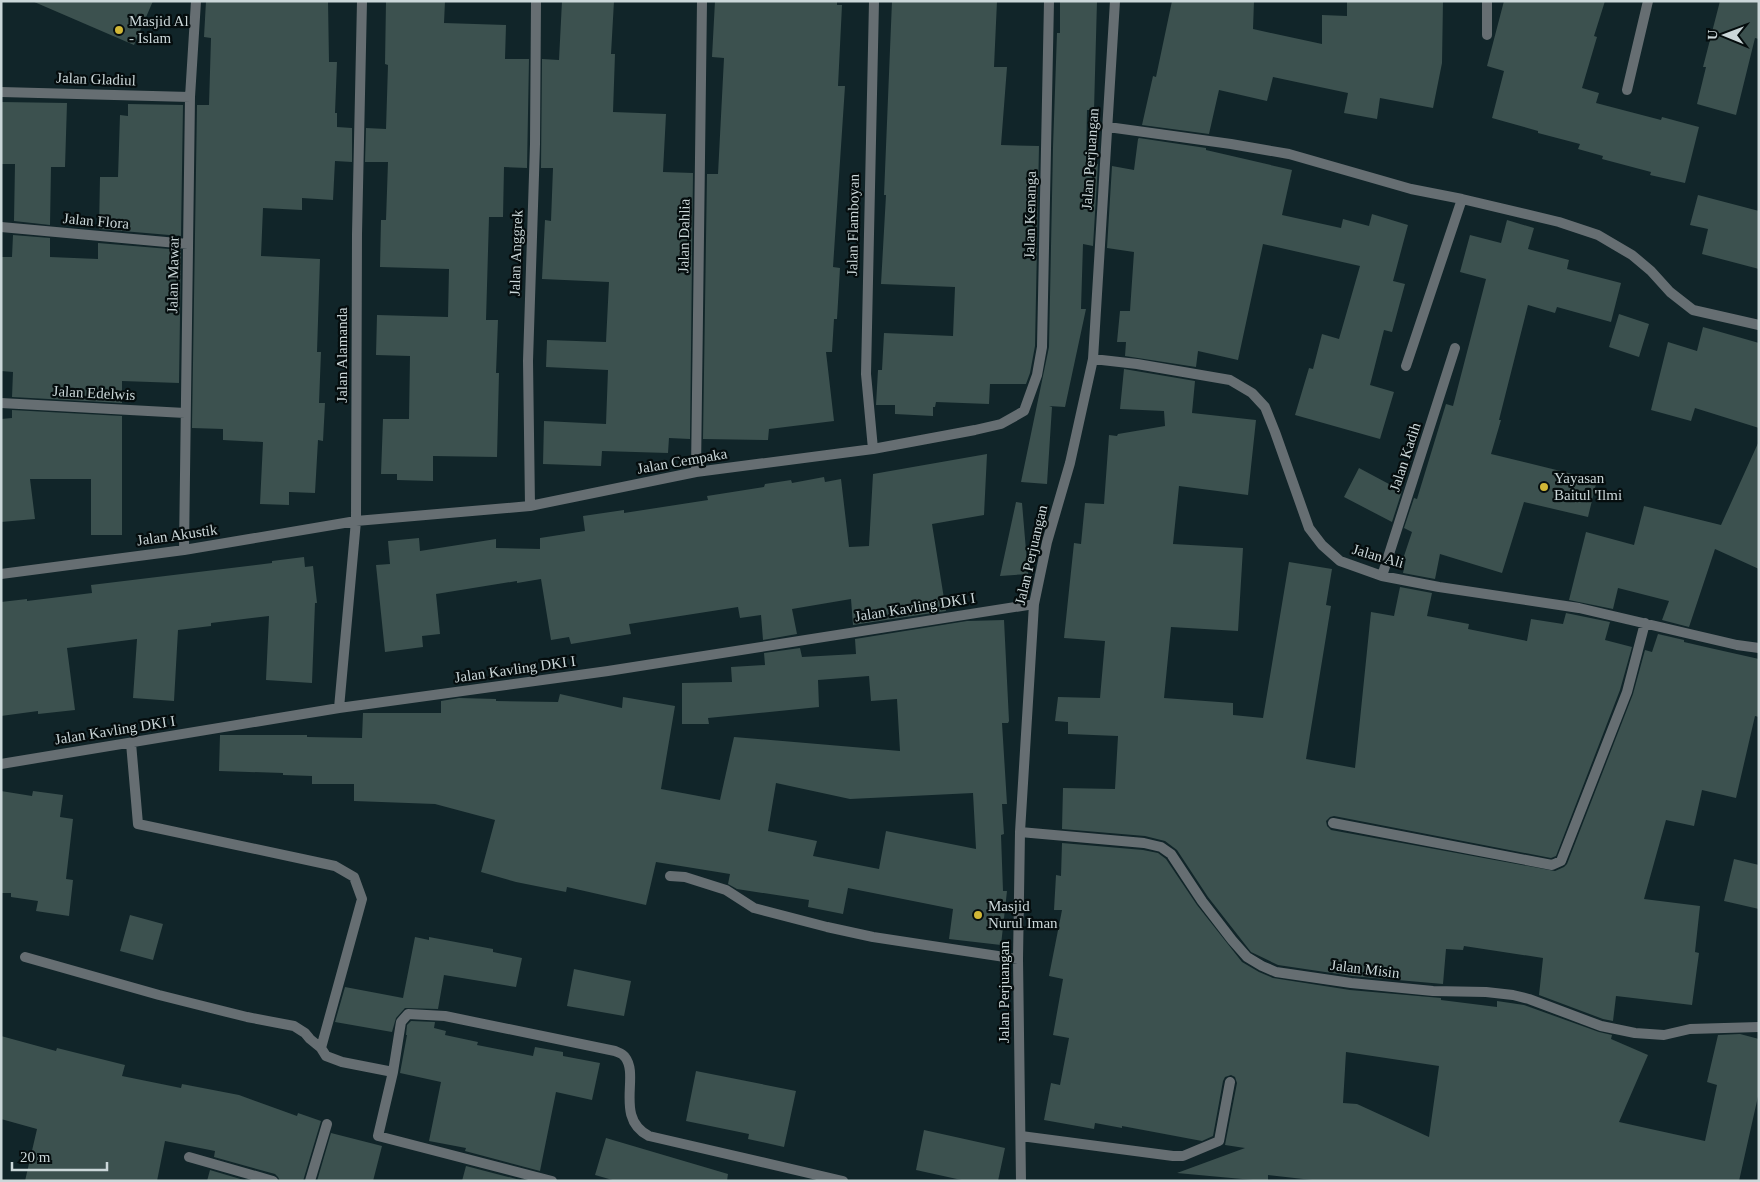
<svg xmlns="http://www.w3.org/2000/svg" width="1760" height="1182" viewBox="0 0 1760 1182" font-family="Georgia,serif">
<rect width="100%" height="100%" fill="#112529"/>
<!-- building -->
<path fill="#3c514f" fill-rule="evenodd" d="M32,1H153L134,45Z
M206,1H328L329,62H337L335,113H337V127L352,128V162L335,161L333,200L302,198V210L263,208L261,256L320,259L317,352H321L319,403H325L323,441L318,440L315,493L289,492V505L260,504L263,442L223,440V429L192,428L197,105H209L211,38L204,37Z
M386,1H445L444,23L506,25L505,59H529L527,168L504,167L503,217H489L486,320H498L496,373H499L497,457L433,456V481L397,480V474H381L383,419H409L410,356L376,355L377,315L448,317L449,269L380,267L381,220H386L388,162H365L366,128L386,129L388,65L385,64Z
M562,1H614L611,54H615L613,112L666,114L663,172L693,173L690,439L669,438L668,453L602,451L601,466L543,464L544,421L606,424L608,370L546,367L547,340L606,342L609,282L542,279L545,220L551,221L553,168H541L542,59L559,60Z
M715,1H837V5H842L838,86H845L833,267L840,268L837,319H834L832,352H826L834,421L769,429L768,440L703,439L707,174H718L724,58L712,57Z
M892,1H997L994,67H1007L1001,145L1039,146L1035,346L1030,373L1026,384H990L989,404L936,402L935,407H933V416L895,414V405H876L878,370H882L884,333L953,336L955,287L881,284L886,195H884Z
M1060,1H1097L1094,110H1087L1086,161L1098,164L1093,246L1083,244L1081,309H1086L1065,407L1049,406L1052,407L1047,484L1021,482L1049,347L1053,147L1057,33H1060Z
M1172,1H1254L1253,29L1322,44V15L1347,16V1H1443L1442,63L1433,108L1380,98L1377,119L1344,113L1348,93L1273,77L1267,101L1219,90L1209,134L1142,125L1153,76L1156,77Z
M1504,1H1605L1594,36L1597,37L1582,88L1599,93L1596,103L1661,120L1662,117L1699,127L1685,183L1650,175L1651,172L1602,159L1603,156L1578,149L1580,144L1538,133V131L1492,118L1504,71L1487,66Z
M1720,1H1759V39L1755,38L1736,115L1697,104L1706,67H1703Z
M1,102L67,103L65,167H51L50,225L14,221L15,164H1Z
M128,104L183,105L181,236L99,229L100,177H118L120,115L128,116Z
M1139,138L1206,148V150L1292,170L1282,215L1341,228L1343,219L1369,226L1372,214L1408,225L1393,281L1405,284L1392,332L1384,330L1370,385L1394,392L1380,439L1295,415L1309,368L1313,369L1322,334L1339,339L1360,266L1263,244L1238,360L1198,351L1196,367L1125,356L1126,342H1117L1120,311H1130L1134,252L1107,248L1112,166L1134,170L1138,139Z
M1698,195L1759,211V269L1702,254L1708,229L1690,225Z
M1507,220L1534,228L1528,249L1569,260L1567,269L1621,283L1611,322L1557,307L1555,313L1528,305L1499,420H1501L1491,454L1597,480L1588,517L1524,502L1502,573L1440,554L1435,579L1403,573L1406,559H1403L1412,532L1404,528L1414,498L1417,499L1446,404L1453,406L1486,279L1460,272L1470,235L1501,243Z
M13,235L50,238V257L98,259V243L181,250L179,383L122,381V403L12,397L13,372L1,371V257H12Z
M1619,314L1649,324L1639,357L1609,347Z
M1703,327L1759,343V428L1695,408L1691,421L1651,410L1668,342L1697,351Z
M1124,369L1195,381L1192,413L1256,420L1248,495L1179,486L1173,544L1243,548L1238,631L1171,627L1164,698L1233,703V715L1263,718L1289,562L1332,569L1326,605L1331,606L1306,759L1355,768L1371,612L1394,616L1400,587L1432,593L1427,616L1469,624L1468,629L1527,641L1531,619L1563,624L1566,613L1610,622L1605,640L1632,647L1620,690L1556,856L1551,858L1334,816L1330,817L1326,821L1327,826L1331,830L1555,871L1564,867L1567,864L1633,694L1645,650L1652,652L1658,634L1684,640V642L1710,648L1759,659V717L1755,716L1736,798L1702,790L1694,826L1666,820L1644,899L1700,906L1695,952L1699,953L1692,1005L1616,996L1613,1021L1603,1019L1539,995L1543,958L1464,946L1463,950L1446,949L1443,984L1352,976L1278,965L1251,952L1208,897L1177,850L1165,841L1145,836L1062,829L1063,788L1115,789L1118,736L1068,734V722L1055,721L1058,697L1100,698L1105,641L1064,638L1074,543L1081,544L1085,503L1104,504L1109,435L1117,436L1118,434L1165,426L1164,411L1120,409Z
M12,410L122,416V535H91V479H30L35,519L1,522V419L12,418Z
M1759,441V569L1715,549L1689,627L1662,620L1669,601L1618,588L1613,609L1569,600L1586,532L1634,545L1644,506L1721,525Z
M987,454L984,515L932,524L946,611L853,625L851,599L792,609L797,634L763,640L761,615L740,618L738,607L629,624L631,634L571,644L569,637L551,640L541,579L517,583V581L436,594L440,634L422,636L423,647L385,652L376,565L390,564L388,541L419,538L420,551L496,539V548L540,549V538L585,531L583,516L624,510V513L708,500L707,496L764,487L765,484L791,480L792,483L824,477L825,482L841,479L849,547L869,546L873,474Z
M1359,468L1402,491L1392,522L1344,497Z
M1016,502L1022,503L1028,574L1000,576Z
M304,557L305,567L313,566L317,603H315L312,683L266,680L269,616L211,623V626L178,630L174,701L133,698L137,639L67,648L75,710L38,714V711L1,716V602L27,599V601L92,593L91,585L272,563V561Z
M1004,620L1009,721L1008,723H1002L1007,804H1002L1004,834L1001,835L1003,891H1007L1001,945L949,939L953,909L848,888L843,914L808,907L809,900L737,889L728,884L730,874L656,862L646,905L567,887L566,892L516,882L481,872L495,820L435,804L354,801V784H312V776L283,775V773L219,771L220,735H307V737L362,738L363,713H441V701L459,698L496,699V701L558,702L560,694L622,708L623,697L675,706L661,789L720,800L734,737L900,751L897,699L871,701L869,676L818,680L819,707L708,718L709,724H682V683L732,682L731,667L765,665L764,653L800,648L802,657L856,654L855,639L967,621ZM776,783L850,799L973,793L976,849L886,831L879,869L813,856L817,841L768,831Z
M1,791L32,796L33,791L63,795L60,817L73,819L66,879L73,880L69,916L36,911L38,901L11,897V893H1Z
M1062,843L1143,850L1158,853L1166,859L1197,905L1242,962L1259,972L1273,978L1350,990L1441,998V1000L1497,1007V1001L1524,1005L1599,1032L1612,1035L1611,1039L1648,1055L1619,1122L1705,1141L1717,1085L1707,1082L1718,1035L1740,1034L1759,1039V1092L1739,1181H1321L1268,1175V1181H1264L1177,1173L1245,1148L1225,1145L1237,1083L1235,1077L1231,1075L1225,1077L1223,1081L1213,1136L1202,1141L1122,1126V1128L1095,1123L1094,1129L1044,1120L1051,1083L1060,1085L1069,1038L1053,1035L1063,979L1049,976L1062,910H1054L1056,875L1061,876ZM1346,1052L1439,1066L1429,1137L1357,1104L1343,1103Z
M1734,859L1759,865V909L1724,901Z
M130,915L163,924L153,960L120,951Z
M415,937L429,940V937L493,949V952L522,958L516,987L444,975L438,1009L405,1008L396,1018L392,1032L335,1022L345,987L403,998Z
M574,969L631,981L624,1016L567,1006Z
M411,1021L435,1022L434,1028L446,1031L445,1035L478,1042L477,1045L533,1056L535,1047L563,1052V1056L600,1063L592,1100L556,1092L540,1171L465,1151L466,1148L429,1141L441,1082L400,1073L407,1035H406L407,1025Z
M1,1036L56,1051L57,1048L125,1065L122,1076L181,1088L182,1084L239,1095L297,1116L298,1113L321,1121L303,1181H280L278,1177L275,1174L214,1157L215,1151L165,1141L157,1181H25L37,1129L1,1119Z
M696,1071L796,1091L784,1147L748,1139L749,1134L686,1121Z
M924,1130L1005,1148L998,1181H966L916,1170Z
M331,1133L382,1146L373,1181H317Z
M606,1138L728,1174L727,1181H616L595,1175Z
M466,1166L524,1181H462Z
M210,1170L247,1181H207Z"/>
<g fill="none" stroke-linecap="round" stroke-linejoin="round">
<!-- minor -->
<path stroke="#666e72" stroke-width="10" d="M1487,35V1
M1627,90L1648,1
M1,92L190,97
M1108,127L1231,144L1289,154L1411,189L1462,199L1559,222L1598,235L1632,255L1651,271L1670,292L1693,310L1759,325
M1,227L188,244
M1093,359L1137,364L1230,380L1252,393L1265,407L1275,432L1309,528L1322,545L1340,561L1382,576L1439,587L1579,608L1737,645L1759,648
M1406,366L1462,199
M1,403L185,413
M873,449L866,374L874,1
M696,472L702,1
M530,506L528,361L535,144L536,1
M184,550L190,97L196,1
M1,574L184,550L356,521L530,506L696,472L873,449L975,430L1001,424L1024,411L1037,375L1042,347L1049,1
M1382,576L1455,348
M339,708L356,521L357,234L362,1
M131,743L138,824L335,866L354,877L362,899L321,1048
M1,764L339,708L608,671L1034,604
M1333,823L1552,865L1561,861L1627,692L1645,623
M1020,832L1144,843L1161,847L1171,854L1202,901L1232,940L1247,957L1262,966L1276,972L1351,983L1433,991L1486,992L1513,995L1529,999L1601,1026L1635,1033L1664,1035L1690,1029L1759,1027
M670,876L685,877L726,890L754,908L827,927L873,937L1018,959
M25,957L159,995L247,1017L294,1026L305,1033L310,1039L321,1048L326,1056L342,1062L393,1072
M1021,1136L1173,1156H1183L1219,1141L1230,1082
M189,1157L273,1181
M310,1181L327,1124
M552,1181L378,1136L393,1072L401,1022L408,1014L445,1016L615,1051C619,1053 622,1053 625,1057C640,1076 614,1118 649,1136L843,1181
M1021,1181L1018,959L1020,832L1034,604L1047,542L1070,463L1093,359L1115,1"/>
</g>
<!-- markers -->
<g fill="#d1b736" stroke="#050d0e" stroke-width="2">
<circle cx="119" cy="30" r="5"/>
<circle cx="1544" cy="487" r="5"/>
<circle cx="978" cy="915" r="5"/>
</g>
<g text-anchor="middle" stroke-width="4.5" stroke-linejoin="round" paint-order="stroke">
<!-- poi labels -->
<g font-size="15" fill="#cbd7d9" stroke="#050d0e" text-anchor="start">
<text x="129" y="26">Masjid Al<tspan x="129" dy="17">- Islam</tspan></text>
<text x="1554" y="483">Yayasan<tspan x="1554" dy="17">Baitul 'Ilmi</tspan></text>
<text x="988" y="911">Masjid<tspan x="988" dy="17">Nurul Iman</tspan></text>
</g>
<!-- street labels -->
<g font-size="15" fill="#cbd7d9" stroke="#050d0e">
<text transform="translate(96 79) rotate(2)" y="5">Jalan Gladiul</text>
<text transform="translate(1090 159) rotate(-86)" y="5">Jalan Perjuangan</text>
<text transform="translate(1030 215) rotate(-89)" y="5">Jalan Kenanga</text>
<text transform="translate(96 221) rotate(5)" y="5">Jalan Flora</text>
<text transform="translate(853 225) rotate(-89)" y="5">Jalan Flamboyan</text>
<text transform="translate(684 236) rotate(-89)" y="5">Jalan Dahlia</text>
<text transform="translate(516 253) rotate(-88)" y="5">Jalan Anggrek</text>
<text transform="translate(173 275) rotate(-89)" y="5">Jalan Mawar</text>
<text transform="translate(342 355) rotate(-90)" y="5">Jalan Alamanda</text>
<text transform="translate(94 393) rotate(3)" y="5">Jalan Edelwis</text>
<text transform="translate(1405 457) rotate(-72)" y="5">Jalan Kadih</text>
<text transform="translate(682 461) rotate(-10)" y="5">Jalan Cempaka</text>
<text transform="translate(177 535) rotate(-8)" y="5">Jalan Akustik</text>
<text transform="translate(1031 555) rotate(-77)" y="5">Jalan Perjuangan</text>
<text transform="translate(1378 556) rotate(16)" y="5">Jalan Ali</text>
<text transform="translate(915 607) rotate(-9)" y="5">Jalan Kavling DKI I</text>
<text transform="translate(515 669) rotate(-8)" y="5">Jalan Kavling DKI I</text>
<text transform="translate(115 730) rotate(-9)" y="5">Jalan Kavling DKI I</text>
<text transform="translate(1365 969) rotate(7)" y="5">Jalan Misin</text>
<text transform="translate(1004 992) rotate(-90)" y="5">Jalan Perjuangan</text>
</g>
</g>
<!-- border -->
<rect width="1760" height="1182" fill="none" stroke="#cbd7d9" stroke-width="5"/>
<!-- north arrow -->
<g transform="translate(1725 35) rotate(271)" stroke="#050d0e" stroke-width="4" paint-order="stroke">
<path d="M0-4L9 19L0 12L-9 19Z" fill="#cbd7d9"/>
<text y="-8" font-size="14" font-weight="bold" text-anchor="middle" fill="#cbd7d9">U</text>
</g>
<!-- scale -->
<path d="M12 1162v8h95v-8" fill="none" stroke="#cbd7d9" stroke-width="2.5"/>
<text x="20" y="1162" font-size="15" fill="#cbd7d9" stroke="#050d0e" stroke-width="4" paint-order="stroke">20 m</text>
</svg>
